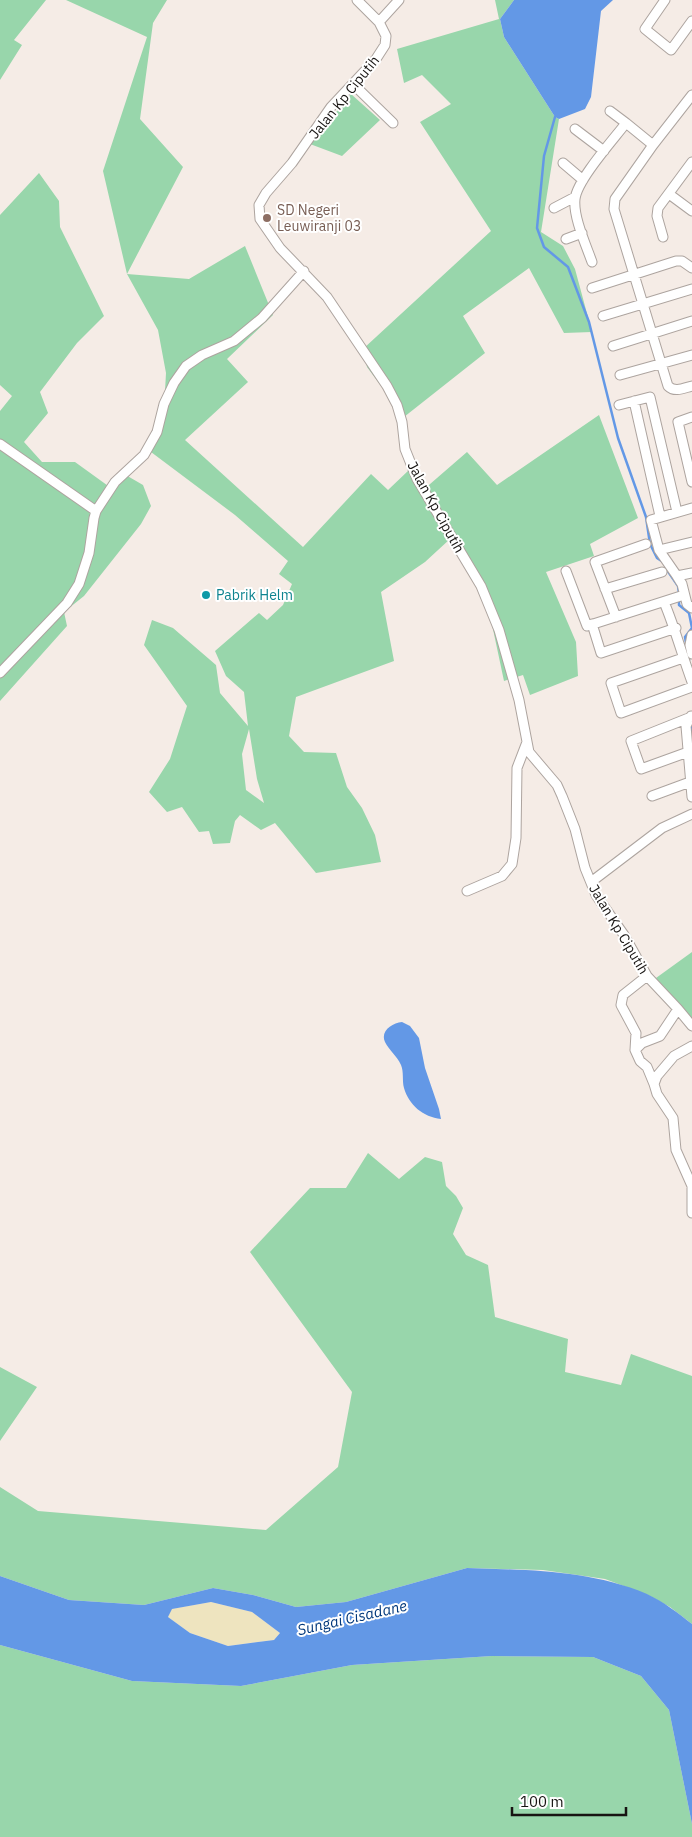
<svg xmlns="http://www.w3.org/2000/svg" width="692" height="1837" viewBox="0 0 692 1837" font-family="'IBM Plex Sans',sans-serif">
<rect width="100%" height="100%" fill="#f5ece6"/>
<!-- green -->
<path fill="#98d6ab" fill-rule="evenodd" d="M0,0H46L14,40L22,45L0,80Z
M66,0H167L153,23L140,119L183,167L127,274L189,279L245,246L273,315L227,359L248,382L185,440L303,547L371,474L388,490L409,470L422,491L467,452L497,485L599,415L638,518L590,544L594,556L546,572L576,642L578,676L530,695L523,675L504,681L487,601L450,539L425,562L381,592L394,661L296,697L289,736L304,752L336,753L347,787L362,808L375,835L381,862L316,873L275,823L261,830L240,815L235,821L230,843L213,844L209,831L199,832L182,807L167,812L149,792L170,759L187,706L144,645L152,620L173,628L216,665L220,693L248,726L244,692L226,676L215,651L259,613L267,620L283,605L292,584L279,574L288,561L235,515L151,452L163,427L166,373L158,330L127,274L103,171L147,37ZM249,729L257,779L264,803L246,790L242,754Z
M495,0H514L500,19L504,37L555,117L559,119L541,232L563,246L575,269L592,332L564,333L529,268L463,316L485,353L404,417L367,367L363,349L491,231L420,122L451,104L422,75L404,83L397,49L499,19Z
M351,94L380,120L342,156L310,144Z
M39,173L59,201L60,227L104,316L77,343L40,392L48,413L24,442L42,462H75L111,488L124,474L143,485L151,506L141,524L84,596L64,612L67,626L0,701V411L12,396L0,385V215Z
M692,952V1023L689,1025L656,978Z
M368,1153L399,1179L425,1157L442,1162L446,1186L456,1196L463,1208L453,1234L466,1255L488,1265L495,1317L568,1339L565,1372L621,1385L631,1354L692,1376V1624L670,1607L648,1595L605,1579L543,1570L467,1568L346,1602L296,1607L253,1595L213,1588L144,1605L69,1600L0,1576V1487L38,1511L266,1530L338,1467L352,1392L250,1252L310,1188H346Z
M0,1367L37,1387L0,1441Z
M0,1645L132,1681L241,1686L352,1665L492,1656L593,1657L641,1676L669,1710L692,1824V1837H0Z"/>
<!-- sand -->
<path fill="#eee4bf" d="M211,1602L252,1612L280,1633L274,1640L228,1646L190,1633L168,1617L171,1609Z"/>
<!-- water -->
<path fill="#6398e6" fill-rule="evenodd" d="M514,0H613L601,11L591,97L585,109L559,119L555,117L504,37L500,19Z
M402,1022L410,1026L419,1038L425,1068L439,1109L441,1119C423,1117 409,1105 404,1088C402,1081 404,1072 401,1065C397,1056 389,1050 385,1042C380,1031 392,1023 402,1022Z
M467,1568C528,1570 590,1570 647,1594C664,1602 678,1613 692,1624V1824L669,1710L641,1676L593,1657L492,1656L352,1665L241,1686L132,1681L0,1645V1576L69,1600L144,1605L213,1588L253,1595L296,1607L346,1602ZM211,1602L252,1612L280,1633L274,1640L228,1646L190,1633L168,1617L172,1609Z"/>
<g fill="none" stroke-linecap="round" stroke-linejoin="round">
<!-- stream -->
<path stroke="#6398e6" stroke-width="2.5" d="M555,117L544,156L537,228L544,247L568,267L589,322L618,438L646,517L650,544L657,558L663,562
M668,568L667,570L678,586L679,593
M679,599V605L689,613L692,628L685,637L689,660
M692,725V736"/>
<defs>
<path id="street" d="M357,0L379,22L386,36L385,45L376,59L331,107L292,163L266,193L259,205L260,219L280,248L327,297L387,386L397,405L402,422L405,449L417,479L481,586L499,630L519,700L529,752L557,785L562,796L575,829L585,868L596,895L624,935L647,976L678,1009L692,1026
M665,0L645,29L671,50L692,21
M379,22L399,0
M353,84L393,123
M692,95L653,145L615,199L614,209L668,386C675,393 684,388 692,386
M610,111L626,123
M575,129L604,151
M563,163L583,180
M669,194L692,211
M554,208L575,197
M663,237L657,216L658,208L692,162
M566,239L582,233
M592,262C586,245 573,217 575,199C577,180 613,140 626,123L653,145
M592,288L676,261H682L692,268
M603,316L692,289
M613,346L692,321
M620,375L692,355
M634,401L660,516
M619,405L650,397L677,512
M692,417L678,422L692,482
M0,444L96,511
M692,508L651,520L659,550L677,576L682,584L687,604L692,608
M659,550L692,542
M566,571L587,626L684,595
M677,576L692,573
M605,589L662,572
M664,602C675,628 682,655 692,682
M616,617L595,562L646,544
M592,624L601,653L676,628
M692,635L690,645L692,654
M683,658L611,683L621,713L692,687
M0,673L67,603L79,584L89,553L94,518L96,511L115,482L144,455L157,432L164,404L174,383L186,366L202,355L234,341L262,318L304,271
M691,716L686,726L692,797
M688,752L641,769L631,741L691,717
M652,796L690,782
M591,882L662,828L692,814
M467,891L502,876L512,864L516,838L517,768L527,742
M692,1046L674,1056L657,1076L654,1084L657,1094L673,1118L676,1150L692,1186V1213
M635,1050L636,1033L621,1005L623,995L647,976
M654,1084L647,1067L640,1061L635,1050L642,1043L660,1036L678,1009"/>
</defs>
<!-- street casing -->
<use href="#street" stroke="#ada49f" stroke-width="11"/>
<!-- street -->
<use href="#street" stroke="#fff" stroke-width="9"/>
</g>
<!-- markers -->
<circle fill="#8d6e63" stroke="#fff" stroke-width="2" cx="267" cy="218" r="5"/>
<circle fill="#0f9aa8" stroke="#fff" stroke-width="2" cx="206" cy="595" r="5"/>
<g text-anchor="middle" stroke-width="4" stroke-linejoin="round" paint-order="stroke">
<!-- street labels -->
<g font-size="14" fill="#171412" stroke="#fff">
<text transform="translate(344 97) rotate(-51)" y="5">Jalan Kp Ciputih</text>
<text transform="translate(436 507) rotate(61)" y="5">Jalan Kp Ciputih</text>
<text transform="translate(619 929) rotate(59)" y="5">Jalan Kp Ciputih</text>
</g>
<!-- education labels -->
<g font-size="14" fill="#785e54" stroke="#fff" text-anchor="start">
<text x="277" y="215">SD Negeri<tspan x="277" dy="16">Leuwiranji 03</tspan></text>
</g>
<!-- culture labels -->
<g font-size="14" fill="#0d838f" stroke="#fff" text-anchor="start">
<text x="216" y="600">Pabrik Helm</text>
</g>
<!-- water labels -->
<g font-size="15" font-style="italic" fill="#01377b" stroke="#fff">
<text transform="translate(352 1618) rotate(-13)" y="5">Sungai Cisadane</text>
</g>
</g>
<!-- scale -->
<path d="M512 1807v8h114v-8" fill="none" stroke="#171412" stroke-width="2.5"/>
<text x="520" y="1807" font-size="15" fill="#171412" stroke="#ffffff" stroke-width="4" paint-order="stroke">100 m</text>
</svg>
